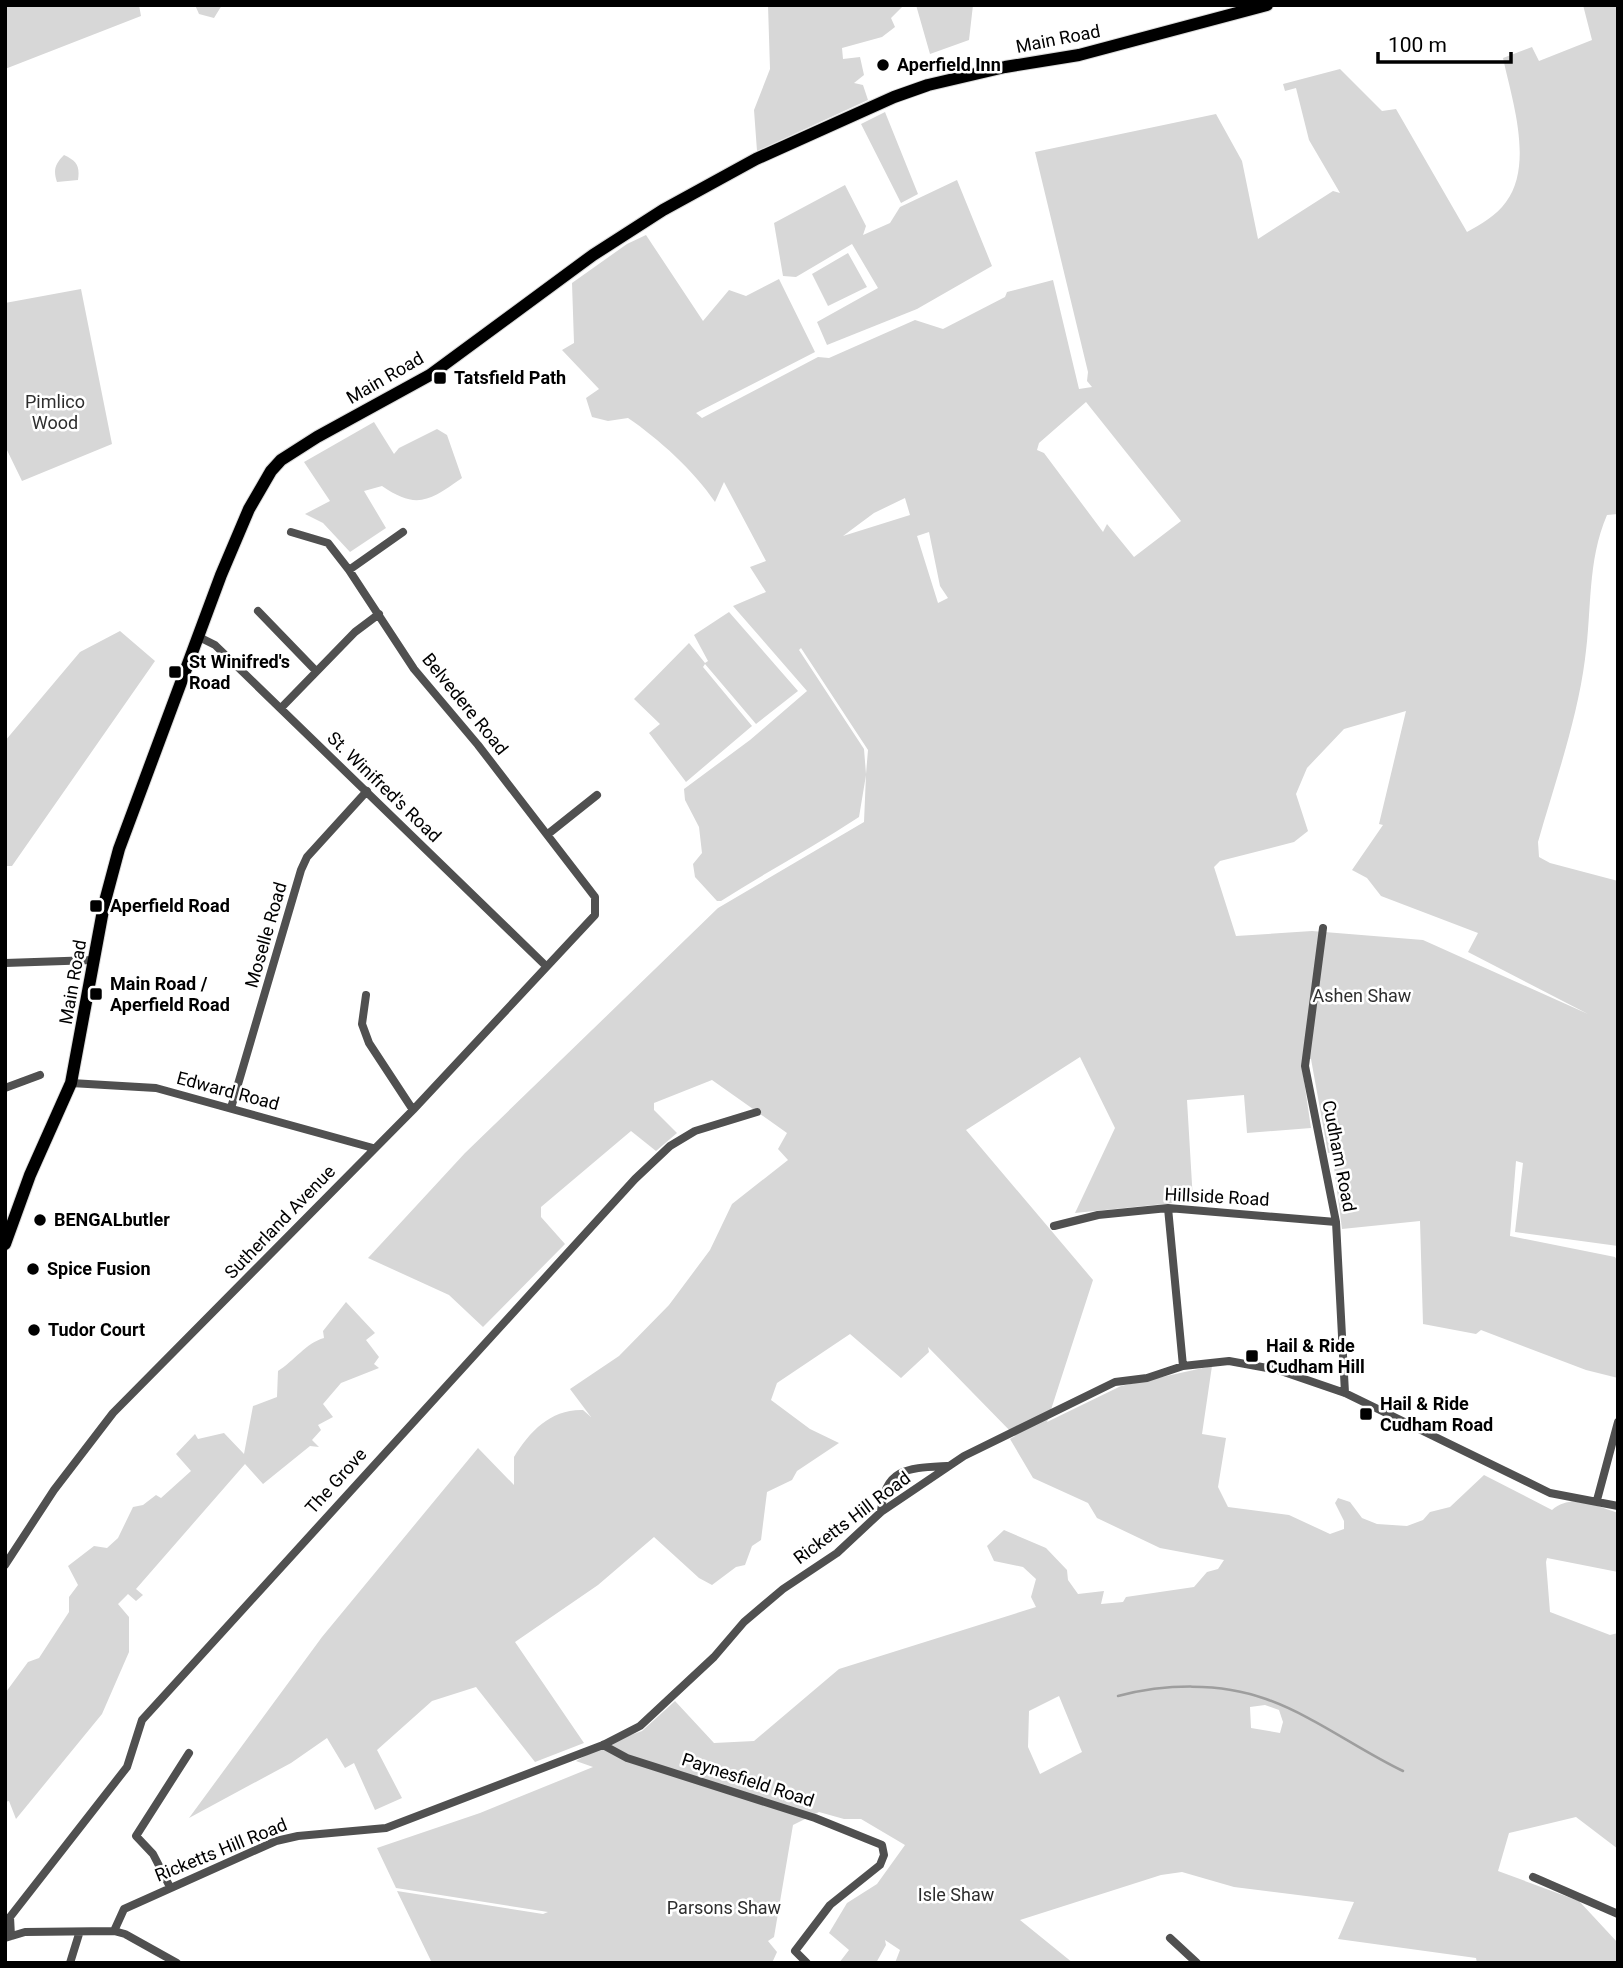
<svg xmlns="http://www.w3.org/2000/svg" width="1623" height="1968" viewBox="0 0 1623 1968" font-family="Roboto,sans-serif">
<rect width="100%" height="100%" fill="#fff"/>
<!-- green -->
<path fill="#d7d7d7" fill-rule="evenodd" d="M5,5H139L141,16L5,69Z
M195,5H222L214,18L199,14Z
M768,5H904L891,18L895,27L882,37L842,48L843,59L860,57L864,75L854,83L863,85L868,100L757,151L754,110L770,69Z
M916,5H973L969,40L930,54Z
M1583,5H1618V514L1607,515C1587,561 1592,611 1585,659C1577,721 1555,782 1538,842L1539,857L1550,863L1618,881V1246L1515,1232L1523,1163L1516,1161L1510,1236L1615,1257L1618,1262V1378L1586,1370L1481,1330L1476,1334L1423,1324L1420,1221L1342,1229L1332,1152L1328,1153L1311,1059H1302V1067L1311,1128L1247,1133L1244,1095L1187,1100L1193,1201L1075,1213L1115,1128L1080,1057L966,1130L1093,1280L1047,1422L1121,1386L1212,1366L1202,1434L1226,1438L1218,1487L1228,1507L1289,1515L1330,1534L1344,1529V1521L1335,1503L1338,1498L1350,1502L1362,1518L1377,1524L1407,1526L1423,1520L1430,1512L1450,1507L1484,1475L1552,1510C1572,1493 1595,1506 1618,1513V1572L1547,1558L1546,1562L1550,1612L1610,1635L1618,1633V1849L1576,1817L1509,1833L1498,1871L1579,1901L1618,1943L1616,1963H1477L1476,1958L1338,1939L1354,1902L1234,1887L1182,1872L1161,1875L1020,1920L1073,1963H895L900,1950L885,1940L886,1945L876,1963H839L849,1950L829,1933L847,1903L877,1884L905,1845L861,1819H844L819,1812L793,1825L774,1937L768,1941L777,1952L772,1963H432L397,1891L543,1914L548,1912L396,1888L377,1848L480,1813L593,1767L576,1761L608,1743L642,1731L675,1701L714,1743L754,1741L839,1669L1036,1607L1031,1597L1036,1579L1023,1567L994,1561L987,1546L1004,1530L1046,1548L1067,1570L1068,1580L1078,1594L1104,1591L1101,1604L1123,1602L1126,1597L1194,1587L1207,1572L1218,1569L1224,1560L1160,1548L1097,1518L1088,1503L1033,1478L1010,1439L1015,1436L928,1347L929,1352L901,1378L850,1334L777,1383L771,1400L810,1429L839,1443L797,1471L792,1480L767,1492L761,1540L752,1546L745,1565L736,1567L712,1585L699,1578L654,1537L598,1585L515,1642L584,1743L535,1762L476,1687L432,1701L377,1750L402,1798L375,1810L354,1763L345,1768L327,1738L291,1763L189,1818L322,1637L478,1448L514,1485V1457C530,1431 551,1409 583,1410L591,1417L570,1389L619,1356L669,1305L710,1250L732,1204L788,1160L778,1149L787,1133L712,1080L654,1103V1110L677,1133L656,1151L631,1131L541,1207V1217L565,1244L483,1327L449,1295L368,1258L465,1153L718,908L864,822L866,775L859,817C814,847 766,872 721,901H717L695,877L693,864L702,853L699,827L685,800L684,789L750,740L807,691L733,606L766,592L750,567L766,561L724,482L715,502C694,471 659,439 628,418L608,421L592,417L586,398L599,389L562,350L574,343L572,283L627,244L646,235L703,321L729,290L746,296L779,279L815,352L696,413L702,418L818,357L829,358L915,320L943,329L1005,297L1007,292L1053,280L1079,389L1092,387L1087,381L1088,372L1035,152L1216,114L1242,161L1258,239L1333,191L1340,193L1309,140L1296,88L1285,91L1283,84L1340,69L1382,111L1396,109L1467,232C1481,224 1496,216 1506,202C1534,164 1512,100 1503,58L1532,47L1539,61L1592,40ZM1086,402L1181,521L1134,557L1107,524L1103,532L1044,453L1037,450L1039,443ZM905,498L910,515L843,536L874,513ZM929,532L940,586L948,598L938,603L917,536ZM801,648L868,750L866,774L864,749L799,650ZM1406,711L1379,824L1383,825L1352,870L1367,878L1381,896L1478,933L1468,952L1588,1014L1423,940L1312,931L1236,936L1214,867L1220,861L1294,842L1308,831L1296,794L1307,768L1344,729ZM1059,1696L1082,1752L1040,1774L1028,1747L1029,1711ZM1265,1705L1279,1710L1283,1722L1280,1733L1251,1728L1250,1707Z
M885,112L918,194L901,203L861,124Z
M64,155C77,161 80,166 78,180L57,182C53,170 55,164 64,155Z
M957,180L992,266L917,309L827,345L817,322L878,288L852,244L796,277L783,276L774,223L845,185L866,226L863,235L890,223L900,207Z
M848,253L867,287L828,306L812,274Z
M81,289L112,444L22,481L5,446V303Z
M374,422L394,454L399,448L437,429L447,435L462,478C429,501 417,510 382,486L364,491L386,528L350,552L323,523L305,514L330,501L304,462Z
M729,612L798,691L756,724L705,664L703,667L752,726L686,782L649,733L660,724L634,699L689,643L705,663L708,661L694,635Z
M120,631L155,661L12,866H5V741L80,652Z
M346,1302L375,1333L366,1340L379,1357L374,1364L379,1368L341,1383L323,1404L333,1417L318,1425L321,1430L312,1440L319,1447L310,1446L263,1484L245,1464L136,1589L143,1595L136,1601L128,1594L118,1604L129,1617V1652L102,1714L16,1819L9,1801L5,1802L6,1692L28,1662L39,1658L69,1612V1597L78,1585L68,1566L94,1546L107,1548L118,1538L133,1507L143,1505L156,1495L161,1498L191,1471L176,1454L195,1434L198,1439L224,1433L244,1454L253,1406L277,1397L278,1371C294,1361 306,1343 324,1338L323,1331Z"/>
<g fill="none" stroke-linecap="round" stroke-linejoin="round">
<!-- stream -->
<path stroke="#9e9e9e" stroke-width="2.5" d="M1118,1696C1164,1684 1220,1682 1266,1699C1314,1716 1357,1749 1403,1771"/>
<defs>
<path id="primary" d="M5,1244L30,1175L71,1083L104,905L119,849L221,575L249,509L271,471L281,460L317,437L430,375L593,255L663,210L756,159L894,97L928,85L1005,67L1079,55L1267,5"/>
</defs>
<!-- primary casing -->
<use href="#primary" stroke="#dbdbdb" stroke-width="14"/>
<!-- street -->
<path stroke="#505050" stroke-width="8" d="M349,570L403,532
M258,611L316,671
M197,636L215,645L546,966
M281,708L355,632L379,614
M548,834L597,795
M1323,928L1305,1066L1336,1222L1345,1393
M5,963L94,960
M366,995L362,1024L369,1043L413,1110
M71,1083L156,1088L373,1148
M5,1088L40,1075
M231,1108L301,870L307,857L367,791
M1168,1208L1183,1366
M1054,1226L1098,1215L1168,1208L1336,1222
M1597,1500L1618,1422
M881,1512C884,1467 910,1468 947,1466
M5,1565L54,1490L113,1413L413,1110L595,915V897L478,745L414,669L349,570L328,543L291,532
M603,1745L627,1758L815,1818L882,1845L884,1855L880,1865L830,1905L795,1951L807,1963
M1533,1877L1618,1914
M170,1887L153,1854L136,1836L189,1753
M114,1931L124,1909L276,1841L298,1836L386,1828L603,1745L640,1726L714,1657L744,1622L783,1589L837,1553L881,1512L964,1456L1115,1382L1147,1378L1183,1366L1229,1361L1278,1370L1345,1393L1550,1493L1618,1506
M11,1936L10,1917L127,1767L142,1720L635,1179L670,1146L695,1131L757,1112
M5,1938L25,1932L114,1931L125,1934L177,1963
M1170,1938L1197,1963
M70,1963L79,1934"/>
<!-- primary -->
<use href="#primary" stroke="#000" stroke-width="12"/>
</g>
<!-- markers -->
<g fill="#000" stroke="#fff" stroke-width="2.5">
<circle cx="883" cy="65" r="7"/>
<rect x="433" y="371" width="14" height="14" rx="3.5"/>
<rect x="168" y="665" width="14" height="14" rx="3.5"/>
<rect x="89" y="899" width="14" height="14" rx="3.5"/>
<rect x="89" y="987" width="14" height="14" rx="3.5"/>
<circle cx="40" cy="1220" r="7"/>
<circle cx="33" cy="1269" r="7"/>
<circle cx="34" cy="1330" r="7"/>
<rect x="1245" y="1349" width="14" height="14" rx="3.5"/>
<rect x="1359" y="1407" width="14" height="14" rx="3.5"/>
</g>
<g text-anchor="middle" stroke-width="5" stroke-linejoin="round" paint-order="stroke">
<!-- street labels -->
<g font-size="18" fill="#000" stroke="#fff">
<text transform="translate(1058 39) rotate(-11)" y="6">Main Road</text>
<text transform="translate(385 378) rotate(-30)" y="6">Main Road</text>
<text transform="translate(465 704) rotate(51)" y="6">Belvedere Road</text>
<text transform="translate(384 787) rotate(44)" y="6">St. Winifred's Road</text>
<text transform="translate(266 935) rotate(-74)" y="6">Moselle Road</text>
<text transform="translate(73 982) rotate(-80)" y="6">Main Road</text>
<text transform="translate(228 1091) rotate(15)" y="6">Edward Road</text>
<text transform="translate(1339 1156) rotate(79)" y="6">Cudham Road</text>
<text transform="translate(1217 1197) rotate(3)" y="6">Hillside Road</text>
<text transform="translate(280 1222) rotate(-46)" y="6">Sutherland Avenue</text>
<text transform="translate(336 1481) rotate(-48)" y="6">The Grove</text>
<text transform="translate(852 1518) rotate(-37)" y="6">Ricketts Hill Road</text>
<text transform="translate(748 1780) rotate(18)" y="6">Paynesfield Road</text>
<text transform="translate(221 1850) rotate(-22)" y="6">Ricketts Hill Road</text>
</g>
<!-- poi labels -->
<g font-size="18" font-weight="bold" fill="#000" stroke="#fff" text-anchor="start">
<text x="897" y="71">Aperfield Inn</text>
<text x="454" y="384">Tatsfield Path</text>
<text x="189" y="668">St Winifred's<tspan x="189" dy="21">Road</tspan></text>
<text x="110" y="912">Aperfield Road</text>
<text x="110" y="990">Main Road /<tspan x="110" dy="21">Aperfield Road</tspan></text>
<text x="54" y="1226">BENGALbutler</text>
<text x="47" y="1275">Spice Fusion</text>
<text x="48" y="1336">Tudor Court</text>
<text x="1266" y="1352">Hail &amp; Ride<tspan x="1266" dy="21">Cudham Hill</tspan></text>
<text x="1380" y="1410">Hail &amp; Ride<tspan x="1380" dy="21">Cudham Road</tspan></text>
</g>
<!-- park labels -->
<g font-size="18" fill="#2e2e2e" stroke="#fff">
<text x="55" y="408">Pimlico<tspan x="55" dy="21">Wood</tspan></text>
<text x="1362" y="1002">Ashen Shaw</text>
<text x="956" y="1901">Isle Shaw</text>
<text x="724" y="1914">Parsons Shaw</text>
</g>
</g>
<!-- border -->
<rect width="1623" height="1968" fill="none" stroke="#000000" stroke-width="14"/>
<!-- scale -->
<path d="M1378 52v10h133v-10" fill="none" stroke="#000000" stroke-width="3.5"/>
<text x="1388" y="52" font-size="21" fill="#000000" stroke="#ffffff" stroke-width="5" paint-order="stroke">100 m</text>
</svg>
